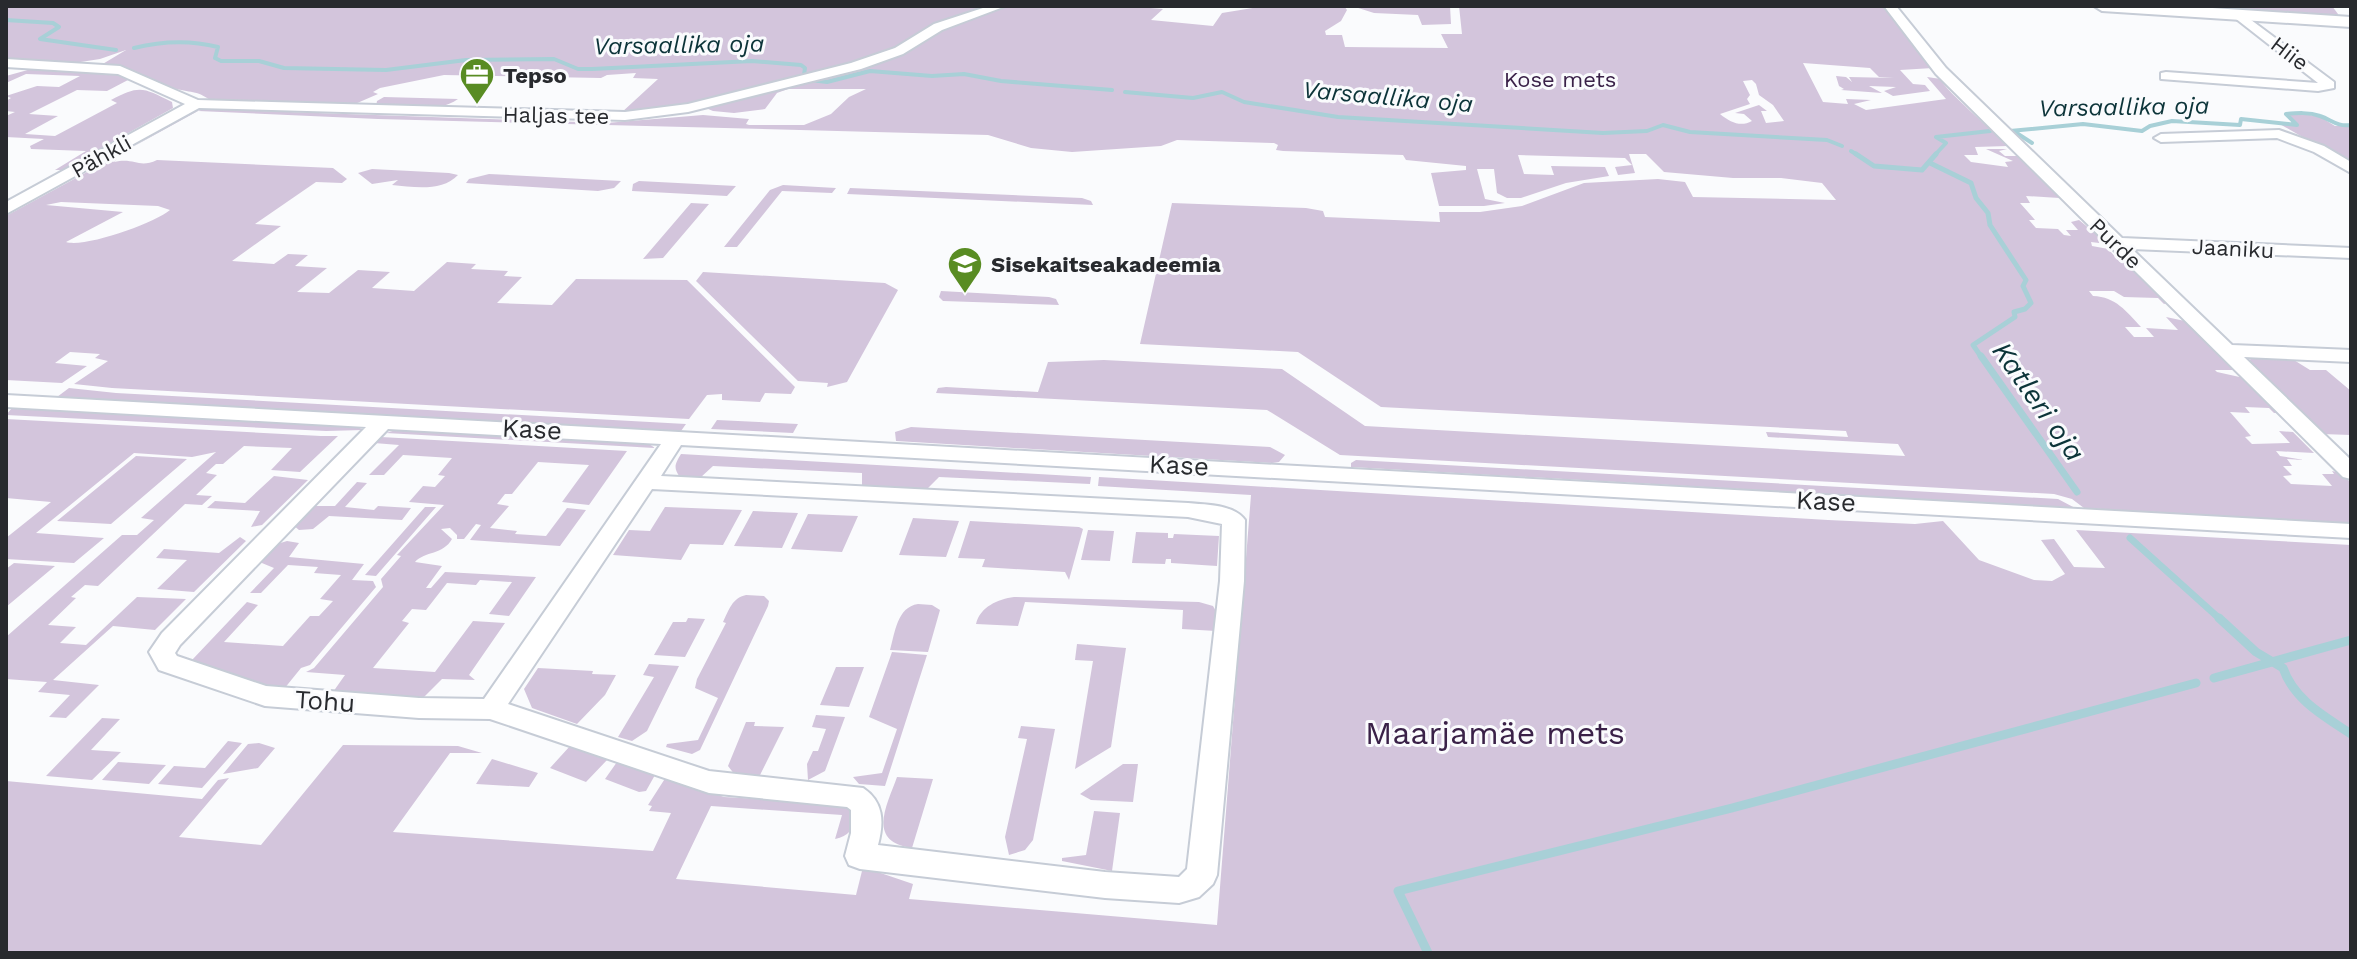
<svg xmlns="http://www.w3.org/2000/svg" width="2357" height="959" viewBox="0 0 2357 959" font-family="'Work Sans',sans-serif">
<rect width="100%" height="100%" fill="#fafbfd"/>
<!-- green -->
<path fill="#d3c5dc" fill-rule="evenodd" d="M6,6H1126L1163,9L1151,20L1213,26L1222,13L1265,6H1344L1347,10L1341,21L1325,31L1326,35H1342L1345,47L1448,48L1441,34H1462L1459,6H1885L1933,68L1900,70L1913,84L1925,85L1930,91L1893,96L1884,91L1896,87L1869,86L1882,93L1841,90L1844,89L1839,86L1836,76L1846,77L1852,82L1849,77L1894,78L1879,77L1870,68L1803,63L1823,102L1848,104L1846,99L1871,100L1854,104L1866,110L1946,99L1927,77L1941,79C1941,87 1996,133 2008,146L1975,147L1978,155H1964L1971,162L2008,167L2005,162L2013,161L1986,149H2007L1999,151L2005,156H2017L2060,198L2026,196L2030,203H2020L2035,220H2029L2036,228L2058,229L2064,235L2071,236L2066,230H2078L2071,222L2079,220L2101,238L2099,243L2091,242L2092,246L2114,250L2110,251L2120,262H2126L2168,303L2164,304L2158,298L2124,297L2114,291H2089L2093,296C2116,297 2126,311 2141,327H2125L2134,337H2154L2146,328L2178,330L2166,317L2185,321L2236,370H2215L2217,372L2244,378L2280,413H2274L2269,408L2245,407L2250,413L2230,412L2251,436L2245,437L2252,444L2290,443L2279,431L2293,432L2314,453L2276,451L2280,456L2304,460L2287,459L2292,466H2283L2292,475L2283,476L2291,484L2332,486L2322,474H2334L2332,471L2341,473L2351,483V523L2084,508L2072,499L2054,494L1340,455L1267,410L936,393L938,388L946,387L1038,392L1048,362L1104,360L1282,369L1365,426L1905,456L1898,444L1768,437L1766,432L1848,437L1846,431L1381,407L1298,352L1140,344L1172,203L1306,208L1323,211L1325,217L1440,222L1439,212H1480L1522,206L1584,183L1658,179L1685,182L1693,197L1836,200L1822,183L1781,178H1733L1664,172L1646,154H1629L1635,173L1618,175L1615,167L1632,165L1625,158L1518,155L1524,174L1554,175L1551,166L1605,167L1609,176L1566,183L1521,198H1507L1497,193L1494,169H1477L1485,199L1505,203L1484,206H1439L1431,173L1466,170V166L1406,160L1403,155L1283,151L1276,150L1278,145L1274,143L1177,140L1161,146L1072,152L1031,148L988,135L378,119L198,111L129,149L193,112L205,109L606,123L703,115L749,119L746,124L749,125H804L831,114L849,97L866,89H788L777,93L765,109L734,113L713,111L696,104L621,113L658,79L633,78L636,73L607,75L601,78L444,75L380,88L373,92L378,94L348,107L211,101C198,90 189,93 173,88C145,79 133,67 101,65L126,50L100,59L74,63L6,61ZM1752,80L1756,84L1759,95L1773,105L1784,121L1766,123L1761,111H1767L1759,105L1735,113L1744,114L1752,121C1741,127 1731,123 1720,114L1750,104L1747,99L1750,95L1743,81Z
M1352,6H1450L1451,24L1422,25L1418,15L1374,13Z
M2240,6H2332L2338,14L2337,17L2245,11Z
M35,68L113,73L128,80L107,91L77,90L29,114L58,116L25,134L55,136L117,103L111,100C140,84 144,88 172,102L173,108L62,170H55L86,151L31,149L30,146L44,139L6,137V116L15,112L6,111V101L11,98L6,96L37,86L59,87L80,76L26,74L6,83V76Z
M384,97L458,99C435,115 402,107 376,106L377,101Z
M2291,113L2319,116L2335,126L2351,125V165L2278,123L2297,125L2286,114Z
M111,159H117L114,162C135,157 138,169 157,160L333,168L347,179L342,183L316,182L255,224L281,226L232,261L274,264L288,254L308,255L295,266L327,268L297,292L329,293L358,270L390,272L372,288L414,291L447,262L476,264L471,269L508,271L504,276L522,277L497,303L552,305L576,279L687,280L795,387L791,394L765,393L760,402L722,400V394L707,395L689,419L112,388L74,384L108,361L95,358L100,354L70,352L55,363L87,366L62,383L6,380V216ZM61,202L158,206L170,210C155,223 85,248 66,242L123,212L46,205Z
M372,169L449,173L458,175C442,192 414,187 392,185L398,180L372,184L358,173Z
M489,174L621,181L614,188L598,191L466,183L469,179Z
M639,181L736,186L727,196L632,191L633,184Z
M783,185L836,188L832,193L782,191L737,247H724L770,190Z
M850,188L1082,198L1091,201L1093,205L847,194Z
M691,203L709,204L663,258L643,259Z
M703,272L885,283L898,290L847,382L827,387L828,383L798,381L696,281Z
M941,291L1049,297L1056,299L1059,305L943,301L939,297Z
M2255,356L2289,357L2310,370H2326L2351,391V435L2321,434L2248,361Z
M69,388L116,393L686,424L681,431L57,397Z
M12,408L356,426L363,430L326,431L6,415Z
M6,419L321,436H338L300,472L271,470L292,448L244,446L223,464H216L206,473L217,475L196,495L212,496L202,505L185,504L98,586L85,585L71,597L76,598L48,625L76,627L60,643L86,645L137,597L186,599L155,630L113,626L53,680L99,685L66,718L49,717L70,695L38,692L47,682L6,679V637L122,535H137L154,520L141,518L216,452L192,457L134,453L36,533L104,538L74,563L6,559V538L51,502L6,498Z
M717,420L798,424L793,433L711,429Z
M911,427L1270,447L1285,455L1279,462L1272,463L896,441L895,432Z
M399,429L646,442L655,448L386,433Z
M381,437L627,451L589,505L562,502L589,465L538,462L512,494H505L497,504L509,506L490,528L517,531L515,534L546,536L567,508L586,510L560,546L470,540L481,525L476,524L464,539H457V535L450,528L441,529L452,539C443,555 425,551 415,562L442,566L426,588H431L445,572L536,577L509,616L489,614L512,582L480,580L476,585L447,583L426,610L412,609L402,621L409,623L373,668L435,672L473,621L505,623L469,675L475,680L442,679L423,698L333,692L345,675L306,672L314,668L383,587L381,579L401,556L397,555L444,505L409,502L423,486L435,487L445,476L438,475L452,458L403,455L384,475H369L399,445L374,443Z
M681,454L1091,477L1090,484L939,477L927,489L862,486V473L713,466L700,478L680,477C673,468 675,464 681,454Z
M136,456L187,459L111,524L57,521Z
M1356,460L2058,499L2075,508L1351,467V463Z
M274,476L308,480L262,525L251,527L260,511L207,508L215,501L245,503Z
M1099,477L1828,520L1915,524L1943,521L1979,560L2034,580L2052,581L2065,574L2041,540L2054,539L2074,567L2105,568L2076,530L2351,545V953H6V781L202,799L218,780L229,778L179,837L261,845L343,745L458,746L482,753H450L393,832L653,851L671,813L649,811L652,806L648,805L666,777L724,797L845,804L852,807C855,824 854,835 835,839L842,815L711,806L676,879L856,895L863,867L913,884L909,899L1217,925L1251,495L1098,486Z
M357,482L367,483L345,507L374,510L378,506L411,508L402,520L329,516L313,529L299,530L293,525L312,506H335Z
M425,507H436L376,576L365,575Z
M665,507H666L742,510L723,545L690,544L681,560L613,555L629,530L650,531Z
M753,511L798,513L782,548L734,546Z
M808,514L858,516L842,552L791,549Z
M913,518L959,521L946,557L899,555Z
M970,521L1079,527L1083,529L1069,580L1065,572L982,567L985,559L958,558Z
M1088,530L1114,531L1110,561L1081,560Z
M1136,532L1168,533V538H1173L1174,534L1219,536L1217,566L1171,563V559H1166L1165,564L1132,563Z
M240,537L246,541L194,592L157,589L187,560L156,558L164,549L219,553Z
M287,541L299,543L289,557L364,564L352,580L373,581L376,587L310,665L301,668L284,689L270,688L192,660L247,602L258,605L224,642L283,646L310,616H319L333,601L320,599L341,575L314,573L318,567L288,565L261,593H250L274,568L257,561L274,545Z
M14,563L55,566L6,607V569Z
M746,595L764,596L769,601L768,606L700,750L692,754L666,747L667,744L698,740L718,698L695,688L697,679L726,623L723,622C729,610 732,598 746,595Z
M1014,597L1199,602L1213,606L1218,615L1216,631L1182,629L1183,610L1025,602L1018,626L976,624C980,607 998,599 1014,597Z
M918,604L932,605L940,610L928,652L890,650C895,633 897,607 918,604Z
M688,618L705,619L685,657L654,655L673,622H686Z
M1077,644L1126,648L1111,747L1075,769L1093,661L1075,660Z
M892,652L927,655L885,786L859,784L853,777L882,773L897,729L869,717Z
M649,664L679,666L647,731L632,741L618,737L654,677L643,675Z
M836,667H864L849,707L820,705Z
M538,668L593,671L592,674L616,675L605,695L577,724L532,708L524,689Z
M816,715L845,717L825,771L808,780L807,764L813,751H818L826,729L812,727Z
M102,718L120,719L91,750L121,752L92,780L46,776Z
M746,722H755L754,726L784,727L759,777L735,775L728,766Z
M1021,726L1055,729L1033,840L1025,850L1009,855L1005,837L1027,739L1018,738Z
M228,741L242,743L202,788L158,784L174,766L205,768Z
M259,743L275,748L258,768L223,774L248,744Z
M570,746L608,759L586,782L550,768Z
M492,759L538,773L529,787L476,784Z
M118,762L166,765L149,784L102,780Z
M617,762L655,775L646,791L639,792L605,779Z
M1123,764H1138L1133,802L1091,800L1080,794Z
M897,777L933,779L912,848C866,842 887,805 897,777Z
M1094,811L1120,813L1112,871L1062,861V858L1086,855Z"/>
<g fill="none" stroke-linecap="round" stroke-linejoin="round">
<!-- stream-far3 -->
<path stroke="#a8d0d7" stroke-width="4" d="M6,20L53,23L59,27L40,39L116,50
M134,48C162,41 190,40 218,47L215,58L221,61H259L284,68L386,70L466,60L554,59L578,69H592L752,61L801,65L805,68L804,75
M811,80L827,82L870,71L932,76L964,74L1001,81L1112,90
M1125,92L1193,98L1222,92L1244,102L1338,117L1603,133L1647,131L1663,125L1690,132L1827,140L1842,146
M2010,131L2083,124L2142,131L2150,126L2172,121L2240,125L2241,119L2297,125L2286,114C2297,113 2309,112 2320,116C2332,120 2337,127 2351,125
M2015,132L2032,143
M1851,151L1859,156
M1934,156L1946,143L1936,137L1990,131"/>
<!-- stream-far2 -->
<path stroke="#a8d0d7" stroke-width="5" d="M1856,154L1874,166L1922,170L1936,154
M1930,163L1971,183L1976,198L1988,213L1990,225L2026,280L2023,286L2031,303L2025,309L2014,312L2015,317L1973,345L1982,358"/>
<!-- stream-far1 -->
<path stroke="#a8d0d7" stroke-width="7" d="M1981,356L2077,492
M2130,538L2221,620"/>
<!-- stream -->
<path stroke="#a8d0d7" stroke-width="9" d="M2219,618L2256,652L2283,668C2294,700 2324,716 2351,734
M2214,678L2351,640
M1428,953L1398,891L1732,808L2196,683"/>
<defs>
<path id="street" d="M989,6H1006L942,30L903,54L861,69L688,112L625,120L199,108L6,214V202L185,104L118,74L6,67V59L120,66L198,100L625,112L688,104L851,63L895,48L934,24Z
M1884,6H1896L1946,68L2122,238L2351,248V258L2132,249L2232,345L2351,350V362L2244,357L2351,460V479L2343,477L1936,74Z
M2239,11L2334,82V88L2318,91L2161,79V73L2166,72L2318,83L2235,18V12Z
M2279,130L2324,146L2351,162V173L2314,152L2277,138L2161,142L2154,138L2161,134Z
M6,395L2351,524V538L681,445L661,476L1188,503C1207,505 1233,504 1245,520L1244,581L1217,875L1213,884L1199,897L1179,903L1105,898L860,869L849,865L845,856L851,833V810L847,807L709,793L490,719L419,718L265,706L159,670L149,652L162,633L366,427L6,407ZM388,429L661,444L484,699L419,698L266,686L177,656L175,653L180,645ZM652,489L1188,517L1222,524L1220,581L1187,869L1179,877L1105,872L878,845C884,822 884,802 863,788L709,771L508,704Z"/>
<path id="secondary" d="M2094,6H2182L2351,17V27L2102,11Z"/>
</defs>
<!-- street casing -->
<use href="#street" stroke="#c6ccd6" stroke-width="4"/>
<!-- secondary casing -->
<use href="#secondary" stroke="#c6ccd6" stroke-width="4"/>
<!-- street -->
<use href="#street" fill="#fff" fill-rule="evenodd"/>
<!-- secondary -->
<use href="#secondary" fill="#fff" fill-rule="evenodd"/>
</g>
<!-- icons -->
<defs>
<symbol id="office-pin" viewBox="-11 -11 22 30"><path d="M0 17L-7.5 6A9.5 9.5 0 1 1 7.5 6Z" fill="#598c23" stroke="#fafbfd"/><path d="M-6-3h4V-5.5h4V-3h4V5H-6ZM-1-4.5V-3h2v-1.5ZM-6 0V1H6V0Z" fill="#fff"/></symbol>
<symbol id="university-pin" viewBox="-11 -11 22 30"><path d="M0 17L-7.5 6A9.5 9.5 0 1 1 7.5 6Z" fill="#598c23" stroke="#fafbfd"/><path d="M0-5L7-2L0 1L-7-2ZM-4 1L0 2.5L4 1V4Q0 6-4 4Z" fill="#fff"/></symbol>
</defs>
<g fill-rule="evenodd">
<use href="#office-pin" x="457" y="55" width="40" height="54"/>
<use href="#university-pin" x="945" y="244" width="40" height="54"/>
</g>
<g text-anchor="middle" stroke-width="6" stroke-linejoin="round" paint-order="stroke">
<!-- far-street labels -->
<g font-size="22" fill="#282a2e" stroke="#fafbfd">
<text transform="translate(2290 53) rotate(37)" y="8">Hiie</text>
<text transform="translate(556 115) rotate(1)" y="8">Haljas tee</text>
<text transform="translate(101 156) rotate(-29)" y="8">Pähkli</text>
<text transform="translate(2116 243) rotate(44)" y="8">Purde</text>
<text transform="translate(2233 248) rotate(3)" y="8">Jaaniku</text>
</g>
<!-- far-poi labels -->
<g font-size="22" font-weight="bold" fill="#282a2e" stroke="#fafbfd" text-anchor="start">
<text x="503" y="83">Tepso</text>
<text x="991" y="272">Sisekaitseakadeemia</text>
</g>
<!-- far-park labels -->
<g font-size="22" fill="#3a2148" stroke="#fafbfd">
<text x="1560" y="87">Kose mets</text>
</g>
<!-- far-water labels -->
<g font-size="24" font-style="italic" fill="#0c3439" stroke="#fafbfd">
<text transform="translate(679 45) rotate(-1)" y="8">Varsaallika oja</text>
<text transform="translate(1388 97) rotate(5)" y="8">Varsaallika oja</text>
<text transform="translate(2124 107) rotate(-1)" y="8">Varsaallika oja</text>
</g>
<!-- street labels -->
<g font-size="26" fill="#282a2e" stroke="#fafbfd">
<text transform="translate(532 429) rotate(3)" y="9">Kase</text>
<text transform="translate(1179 465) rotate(3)" y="9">Kase</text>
<text transform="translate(1826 501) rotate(3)" y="9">Kase</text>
<text transform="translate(325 701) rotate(4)" y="9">Tohu</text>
</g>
<!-- water labels -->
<g font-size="28" font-style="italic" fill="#0c3439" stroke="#fafbfd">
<text transform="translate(2039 401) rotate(55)" y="10">Katleri oja</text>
</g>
<!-- near-park labels -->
<g font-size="32" fill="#3a2148" stroke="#fafbfd">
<text x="1495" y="744">Maarjamäe mets</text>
</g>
</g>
<!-- border -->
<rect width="2357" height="959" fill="none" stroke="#282a2e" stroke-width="16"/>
</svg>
